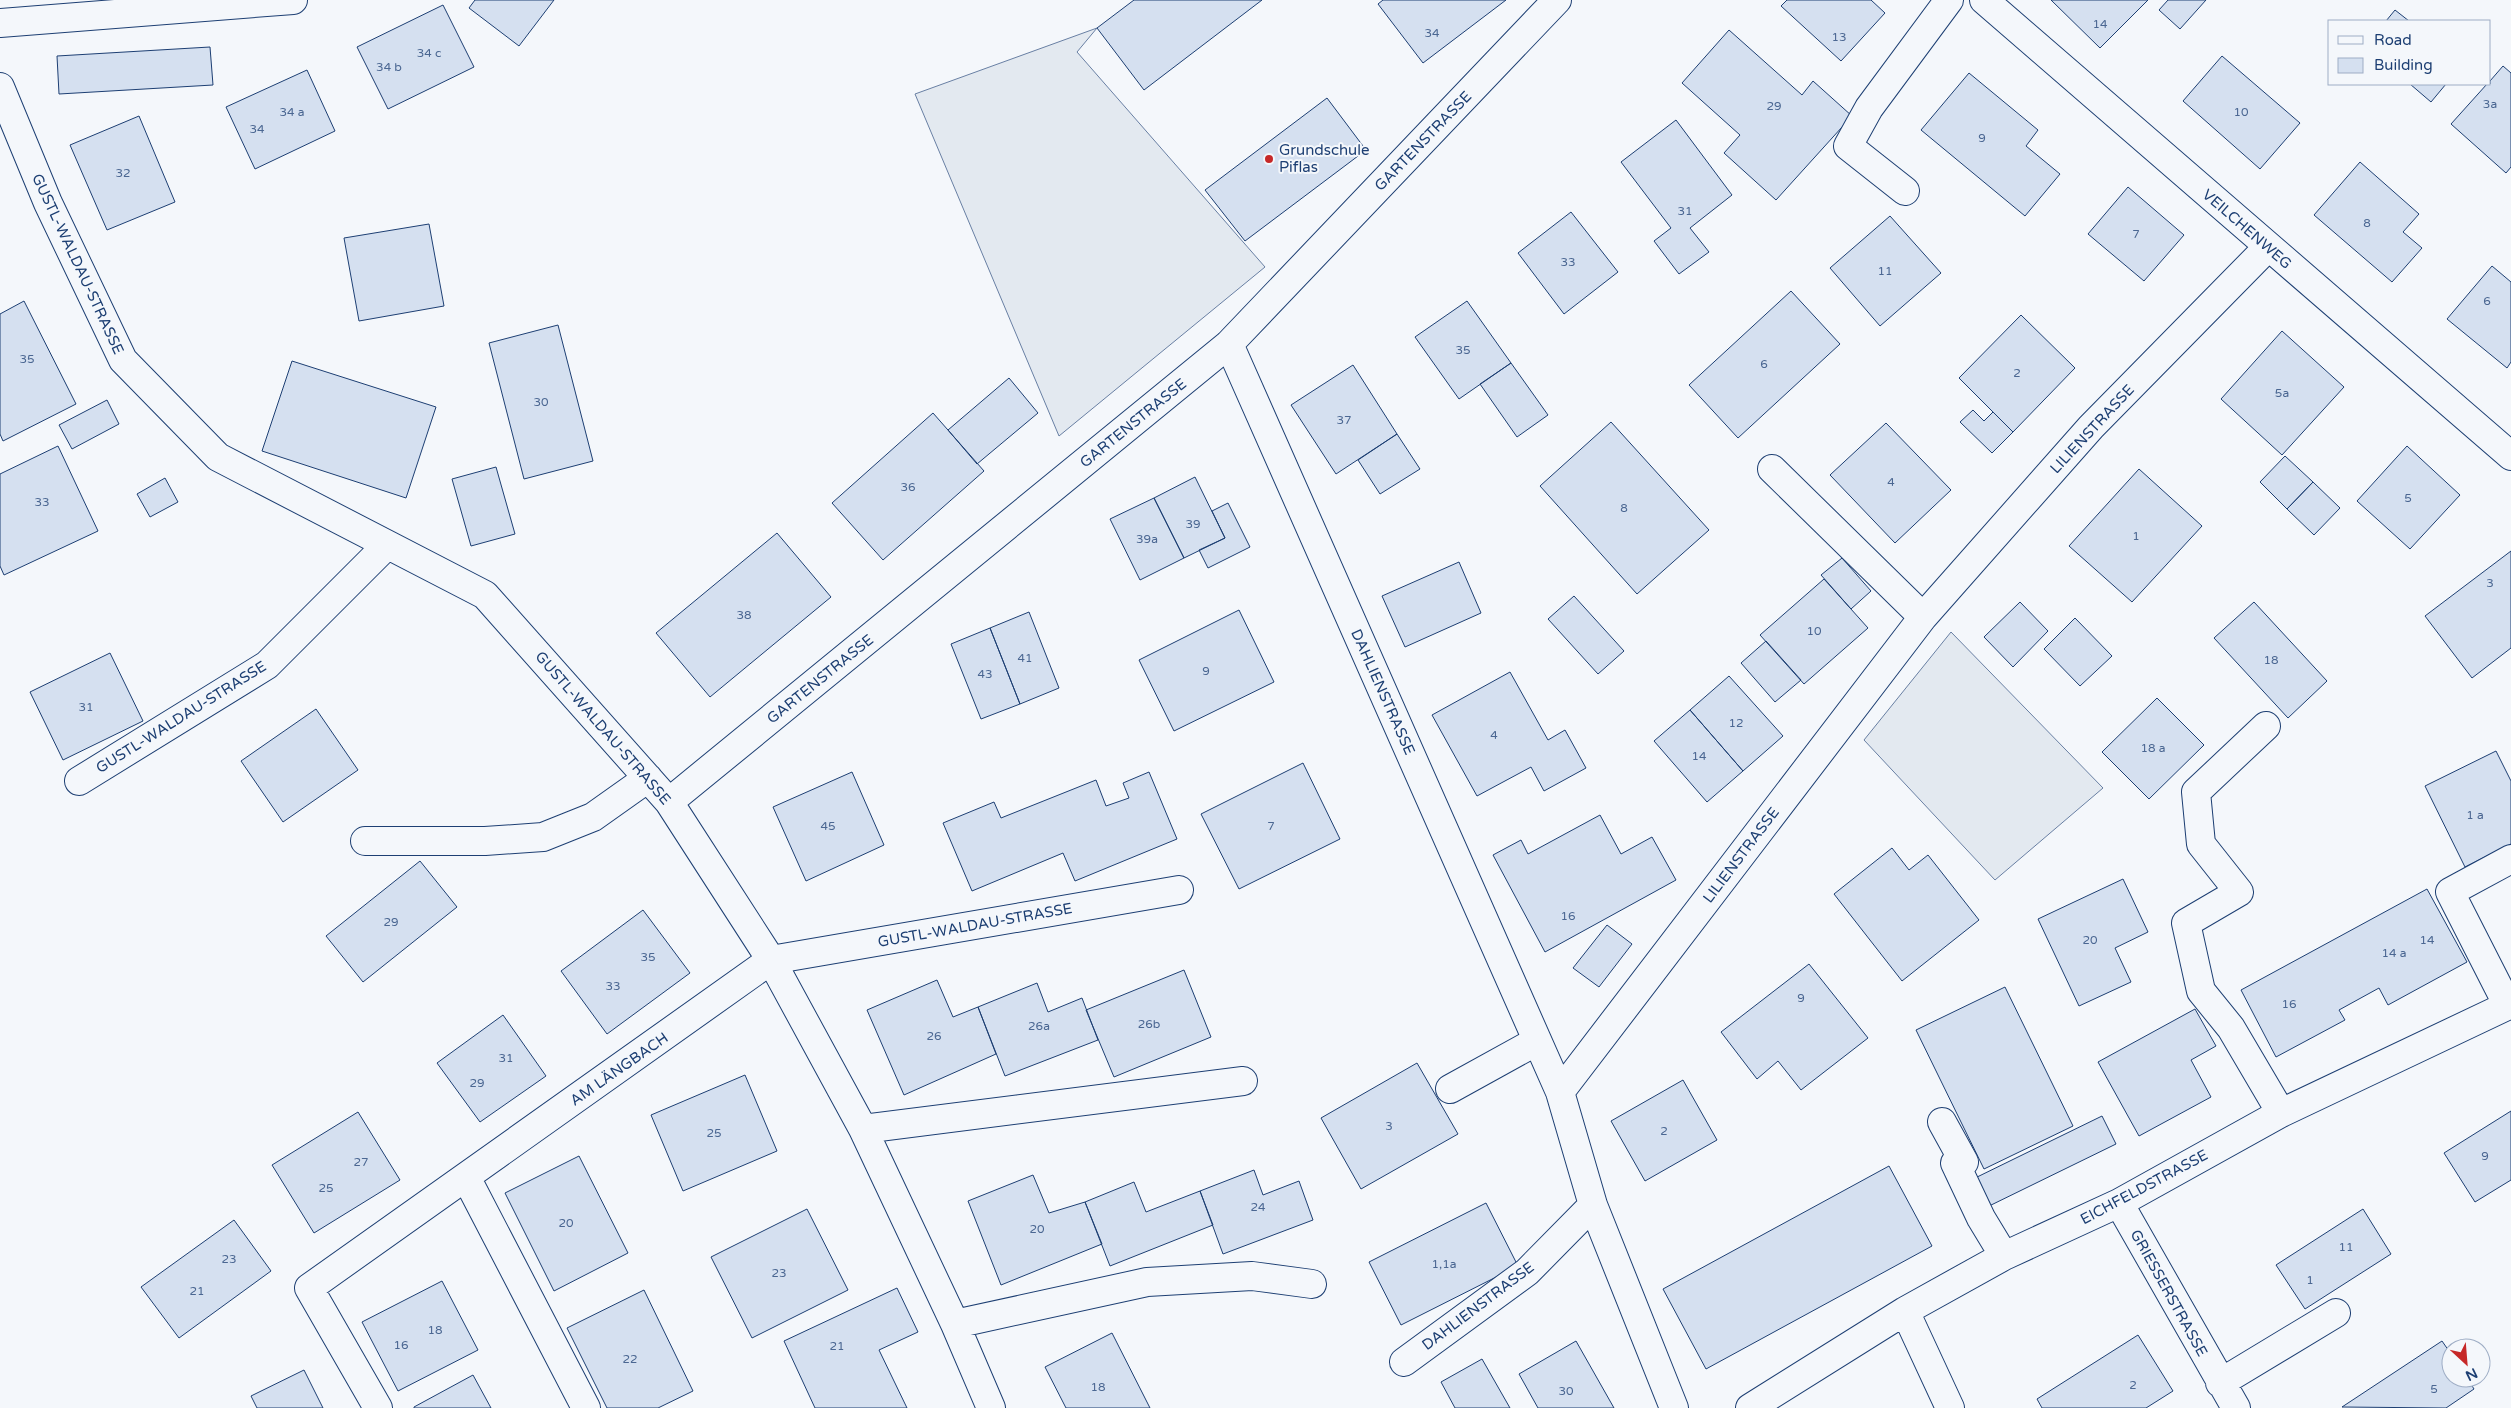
<svg xmlns="http://www.w3.org/2000/svg" width="2511" height="1408" viewBox="0 0 2511 1408" font-family="'Varela Round',sans-serif">
<rect width="100%" height="100%" fill="#f4f7fb"/>
<!-- grass -->
<path fill="#e3e9f0" stroke="#687fa3" d="M1097,28L1077,52L1265,267L1059,436L915,94Z
M1951,632L2103,788L1995,880L1864,740Z"/>
<!-- building -->
<path fill="#d5e0f0" stroke="#1d3f73" d="M475,0H554L519,46L469,8Z
M1134,0H1262L1144,90L1097,28Z
M1383,0H1506L1423,63L1378,4Z
M1787,0H1871L1885,13L1841,61L1781,6Z
M2051,0H2148L2100,48Z
M2168,0H2206L2180,29L2159,10Z
M443,5L474,67L388,109L357,47Z
M2395,10L2409,21H2386Z
M1729,30L1802,95L1813,81L1852,116L1776,200L1724,153L1740,135L1682,83Z
M210,47L213,85L59,94L57,56Z
M2222,56L2300,123L2260,169L2183,101Z
M2503,66L2511,73V167L2506,173L2451,124L2487,84H2490V81Z
M307,70L335,131L255,169L226,107Z
M1969,73L2038,130L2026,146L2060,174L2025,216L1921,130Z
M2410,84H2446L2431,102Z
M1327,98L1366,150L1245,241L1205,190Z
M139,116L175,202L107,230L70,145Z
M1676,120L1732,195L1690,228L1709,252L1679,274L1654,241L1671,228L1621,162Z
M2360,162L2419,214L2403,232L2422,248L2392,282L2314,215Z
M2128,187L2184,235L2144,281L2088,234Z
M1571,212L1618,272L1564,314L1518,253Z
M1890,216L1941,273L1880,326L1830,268Z
M429,224L444,306L359,321L344,238Z
M2492,266L2511,282V362L2507,368L2447,319Z
M1791,291L1840,344L1738,438L1689,385Z
M24,301L76,404L3,441L0,434V314Z
M1467,301L1511,363L1459,399L1415,337Z
M2021,315L2075,368L2013,432L1959,378Z
M558,325L593,461L524,479L489,343Z
M2282,331L2344,387L2282,455L2221,399Z
M292,361L436,407L406,498L262,451Z
M1511,363L1548,415L1517,437L1480,384Z
M1353,365L1397,434L1336,474L1291,405Z
M1009,378L1038,413L977,464L948,430Z
M107,400L119,424L72,449L59,425Z
M1973,410L1984,421L1993,412L2013,432L1992,453L1960,422Z
M933,413L984,471L883,560L832,503Z
M1611,422L1709,530L1637,594L1540,486Z
M1886,423L1951,490L1895,543L1830,475Z
M1397,434L1420,469L1380,494L1358,460Z
M58,446L98,531L4,575L0,566V474Z
M2407,446L2460,495L2410,549L2357,501Z
M2285,456L2313,482L2287,509L2260,482Z
M496,467L515,534L471,546L452,479Z
M2139,469L2202,526L2132,602L2069,546Z
M1195,477L1225,538L1184,558L1154,498Z
M165,478L178,502L150,517L137,494Z
M2313,482L2340,508L2314,535L2287,509Z
M1154,498L1184,558L1140,580L1110,519Z
M1228,503L1250,547L1208,568L1199,550L1225,538L1212,511Z
M777,533L831,597L710,697L656,633Z
M2511,551V648L2472,678L2425,616Z
M1842,558L1871,591L1851,609L1821,575Z
M1459,562L1481,613L1405,647L1382,596Z
M1824,579L1868,628L1804,684L1760,635Z
M1574,596L1624,651L1598,674L1548,619Z
M2020,602L2048,631L2013,667L1984,637Z
M2254,602L2327,681L2288,718L2214,638Z
M1239,610L1274,682L1174,731L1139,660Z
M1029,612L1059,688L1020,704L990,628Z
M2075,618L2112,656L2080,686L2044,649Z
M990,628L1020,704L981,719L951,644Z
M1766,641L1801,680L1775,702L1741,663Z
M110,653L143,721L63,760L30,692Z
M1510,672L1548,740L1565,730L1586,768L1544,791L1531,767L1477,796L1432,715Z
M1729,676L1783,736L1743,771L1690,710Z
M2157,698L2204,745L2149,799L2102,752Z
M316,709L358,770L283,822L241,761Z
M1690,710L1743,771L1707,802L1654,741Z
M2496,751L2511,781V844L2465,867L2425,786Z
M1303,763L1340,839L1239,889L1201,814Z
M852,772L884,845L806,881L773,807Z
M1149,772L1177,839L1075,881L1063,853L972,891L943,823L994,802L1001,818L1096,780L1106,806L1129,798L1123,783Z
M1600,815L1621,854L1652,837L1676,880L1545,952L1493,855L1521,840L1528,854Z
M1892,848L1909,870L1928,855L1979,920L1902,981L1834,894Z
M420,861L457,907L363,982L326,936Z
M2123,879L2148,932L2115,948L2131,982L2079,1006L2038,919Z
M2427,889L2467,962L2388,1005L2379,988L2339,1010L2345,1020L2276,1057L2241,990Z
M643,910L690,973L607,1034L561,971Z
M1607,925L1632,944L1599,987L1573,968Z
M1809,964L1868,1038L1801,1090L1778,1061L1757,1079L1721,1032Z
M1184,970L1211,1037L1114,1077L1086,1010Z
M937,980L953,1017L978,1007L996,1054L904,1095L867,1010Z
M1037,983L1048,1012L1082,998L1098,1040L1005,1076L978,1007Z
M2005,987L2073,1126L1984,1169L1916,1030Z
M2195,1009L2216,1046L2191,1060L2211,1097L2139,1136L2098,1062Z
M503,1015L546,1076L480,1122L437,1063Z
M1417,1063L1458,1134L1361,1189L1321,1118Z
M745,1075L777,1151L683,1191L651,1115Z
M1683,1080L1717,1140L1645,1181L1611,1121Z
M2511,1111V1180L2475,1202L2444,1153Z
M358,1112L400,1180L314,1233L272,1165Z
M2102,1116L2116,1144L1985,1208L1971,1180Z
M579,1156L628,1253L554,1291L505,1193Z
M1889,1166L1932,1246L1706,1369L1663,1289Z
M1254,1170L1263,1195L1299,1181L1313,1220L1223,1254L1200,1191Z
M1033,1175L1049,1213L1085,1202L1102,1244L1001,1285L968,1201Z
M1134,1182L1146,1212L1200,1191L1213,1225L1110,1266L1085,1202Z
M1486,1203L1518,1266L1401,1325L1369,1262Z
M807,1209L848,1290L752,1338L711,1257Z
M2363,1209L2391,1254L2305,1309L2276,1265Z
M234,1220L271,1271L179,1338L141,1287Z
M442,1281L478,1350L398,1391L362,1322Z
M897,1288L918,1332L879,1350L907,1408H815L784,1341Z
M644,1290L693,1391L658,1408H607L567,1328Z
M1112,1333L1150,1408H1066L1045,1367Z
M2138,1335L2173,1391L2146,1408H2042L2037,1399Z
M1576,1341L1614,1408H1538L1519,1374Z
M2442,1341L2451,1354V1378H2467L2474,1389L2446,1408L2342,1407Z
M1482,1359L1510,1408H1455L1441,1382Z
M304,1370L323,1408H257L251,1396Z
M473,1375L491,1408H414V1407Z"/>
<g fill="none" stroke-linecap="round" stroke-linejoin="round">
<defs>
<path id="minor" d="M1984,0L2511,456
M0,23L293,0
M0,87L48,203L123,360L218,457L485,595L669,802L771,960L863,1129L955,1324L991,1408
M1905,191L1848,146L1869,108L1949,0
M1229,344L1560,1092L1593,1205L1674,1408
M1772,469L1923,617
M2266,726L2196,792L2201,844L2239,892L2186,923L2201,991L2231,1028L2281,1113
M79,781L267,665L387,545
M669,802L1229,344L1557,0
M365,841H485L543,837L593,817L648,778
M2508,1006L2450,892L2511,859
M1450,1089L1537,1041
M1560,1092L1923,617L2091,427L2268,247
M1942,1122L1964,1162L1955,1163L1981,1218L2004,1256
M863,1129L1243,1081
M466,1177L586,1408
M2119,1203L2236,1408
M1905,1311L1950,1408
M955,1324L1147,1282L1252,1276L1312,1284
M1404,1362L1527,1272L1593,1205
M2220,1383L2336,1313
M378,1408L309,1288L771,960L1179,890
M1750,1408L1905,1311L2004,1256L2119,1203L2281,1113L2511,1004"/>
</defs>
<!-- minor casing -->
<use href="#minor" stroke="#1d3f73" stroke-width="30"/>
<!-- minor -->
<use href="#minor" stroke="#f4f7fb" stroke-width="28"/>
</g>
<!-- markers -->
<circle fill="#c62828" stroke="#f4f7fb" stroke-width="2" cx="1269" cy="159" r="5"/>
<g text-anchor="middle" stroke-width="4" stroke-linejoin="round" paint-order="stroke">
<!-- number labels -->
<g font-size="12" fill="#4b6792">
<text x="2100" y="28">14</text>
<text x="1432" y="37">34</text>
<text x="1839" y="41">13</text>
<text x="429" y="57">34 c</text>
<text x="389" y="71">34 b</text>
<text x="2490" y="108">3a</text>
<text x="1774" y="110">29</text>
<text x="292" y="116">34 a</text>
<text x="2241" y="116">10</text>
<text x="257" y="133">34</text>
<text x="1982" y="142">9</text>
<text x="123" y="177">32</text>
<text x="1685" y="215">31</text>
<text x="2367" y="227">8</text>
<text x="2136" y="238">7</text>
<text x="1568" y="266">33</text>
<text x="1885" y="275">11</text>
<text x="2487" y="305">6</text>
<text x="1463" y="354">35</text>
<text x="27" y="363">35</text>
<text x="1764" y="368">6</text>
<text x="2017" y="377">2</text>
<text x="2282" y="397">5a</text>
<text x="541" y="406">30</text>
<text x="1344" y="424">37</text>
<text x="1891" y="486">4</text>
<text x="908" y="491">36</text>
<text x="2408" y="502">5</text>
<text x="42" y="506">33</text>
<text x="1624" y="512">8</text>
<text x="1193" y="528">39</text>
<text x="2136" y="540">1</text>
<text x="1147" y="543">39a</text>
<text x="2490" y="587">3</text>
<text x="744" y="619">38</text>
<text x="1814" y="635">10</text>
<text x="1025" y="662">41</text>
<text x="2271" y="664">18</text>
<text x="1206" y="675">9</text>
<text x="985" y="678">43</text>
<text x="86" y="711">31</text>
<text x="1736" y="727">12</text>
<text x="1494" y="739">4</text>
<text x="2153" y="752">18 a</text>
<text x="1699" y="760">14</text>
<text x="2475" y="819">1 a</text>
<text x="828" y="830">45</text>
<text x="1271" y="830">7</text>
<text x="1568" y="920">16</text>
<text x="391" y="926">29</text>
<text x="2090" y="944">20</text>
<text x="2427" y="944">14</text>
<text x="2394" y="957">14 a</text>
<text x="648" y="961">35</text>
<text x="613" y="990">33</text>
<text x="1801" y="1002">9</text>
<text x="2289" y="1008">16</text>
<text x="1149" y="1028">26b</text>
<text x="1039" y="1030">26a</text>
<text x="934" y="1040">26</text>
<text x="506" y="1062">31</text>
<text x="477" y="1087">29</text>
<text x="1389" y="1130">3</text>
<text x="1664" y="1135">2</text>
<text x="714" y="1137">25</text>
<text x="2485" y="1160">9</text>
<text x="361" y="1166">27</text>
<text x="326" y="1192">25</text>
<text x="1258" y="1211">24</text>
<text x="566" y="1227">20</text>
<text x="1037" y="1233">20</text>
<text x="2346" y="1251">11</text>
<text x="229" y="1263">23</text>
<text x="1444" y="1268">1,1a</text>
<text x="779" y="1277">23</text>
<text x="2310" y="1284">1</text>
<text x="197" y="1295">21</text>
<text x="435" y="1334">18</text>
<text x="401" y="1349">16</text>
<text x="837" y="1350">21</text>
<text x="630" y="1363">22</text>
<text x="2133" y="1389">2</text>
<text x="1098" y="1391">18</text>
<text x="2434" y="1393">5</text>
<text x="1566" y="1395">30</text>
</g>
<!-- street labels -->
<g font-size="15" fill="#1d3f73" stroke="#f4f7fb">
<text transform="translate(1423 141) rotate(-46)" y="5">GARTENSTRASSE</text>
<text transform="translate(2247 229) rotate(41)" y="5">VEILCHENWEG</text>
<text transform="translate(78 264) rotate(65)" y="5">GUSTL-WALDAU-STRASSE</text>
<text transform="translate(1133 423) rotate(-39)" y="5">GARTENSTRASSE</text>
<text transform="translate(2092 429) rotate(-47)" y="5">LILIENSTRASSE</text>
<text transform="translate(820 679) rotate(-39)" y="5">GARTENSTRASSE</text>
<text transform="translate(1383 692) rotate(66)" y="5">DAHLIENSTRASSE</text>
<text transform="translate(181 717) rotate(-32)" y="5">GUSTL-WALDAU-STRASSE</text>
<text transform="translate(603 728) rotate(49)" y="5">GUSTL-WALDAU-STRASSE</text>
<text transform="translate(1741 855) rotate(-53)" y="5">LILIENSTRASSE</text>
<text transform="translate(975 925) rotate(-10)" y="5">GUSTL-WALDAU-STRASSE</text>
<text transform="translate(619 1069) rotate(-35)" y="5">AM LÄNGBACH</text>
<text transform="translate(2144 1187) rotate(-28)" y="5">EICHFELDSTRASSE</text>
<text transform="translate(2169 1293) rotate(61)" y="5">GRIESSERSTRASSE</text>
<text transform="translate(1478 1306) rotate(-37)" y="5">DAHLIENSTRASSE</text>
</g>
<!-- poi labels -->
<g font-size="15" fill="#1d3f73" stroke="#f4f7fb" text-anchor="start">
<text x="1279" y="155">Grundschule<tspan x="1279" dy="17">Piflas</tspan></text>
</g>
</g>
<!-- legend -->
<rect x="2328" y="20" width="162" height="65" fill="#f4f7fb" stroke="#9eadc5"/>
<rect x="2338" y="36" width="25" height="8" fill="#f4f7fb" stroke="#9eadc5"/>
<text x="2374" y="45" font-size="15" fill="#1d3f73">Road</text>
<rect x="2338" y="58" width="25" height="15" fill="#d5e0f0" stroke="#9eadc5"/>
<text x="2374" y="70" font-size="15" fill="#1d3f73">Building</text>
<!-- north arrow -->
<g transform="translate(2466 1363) rotate(154)"><circle r="24" fill="#f4f7fb" stroke="#9eadc5"/>
<path d="M0-4L9 19L0 12L-9 19Z" fill="#c62828"/>
<text y="-8" font-size="14" font-weight="bold" text-anchor="middle" fill="#1d3f73">N</text>
</g>
</svg>
